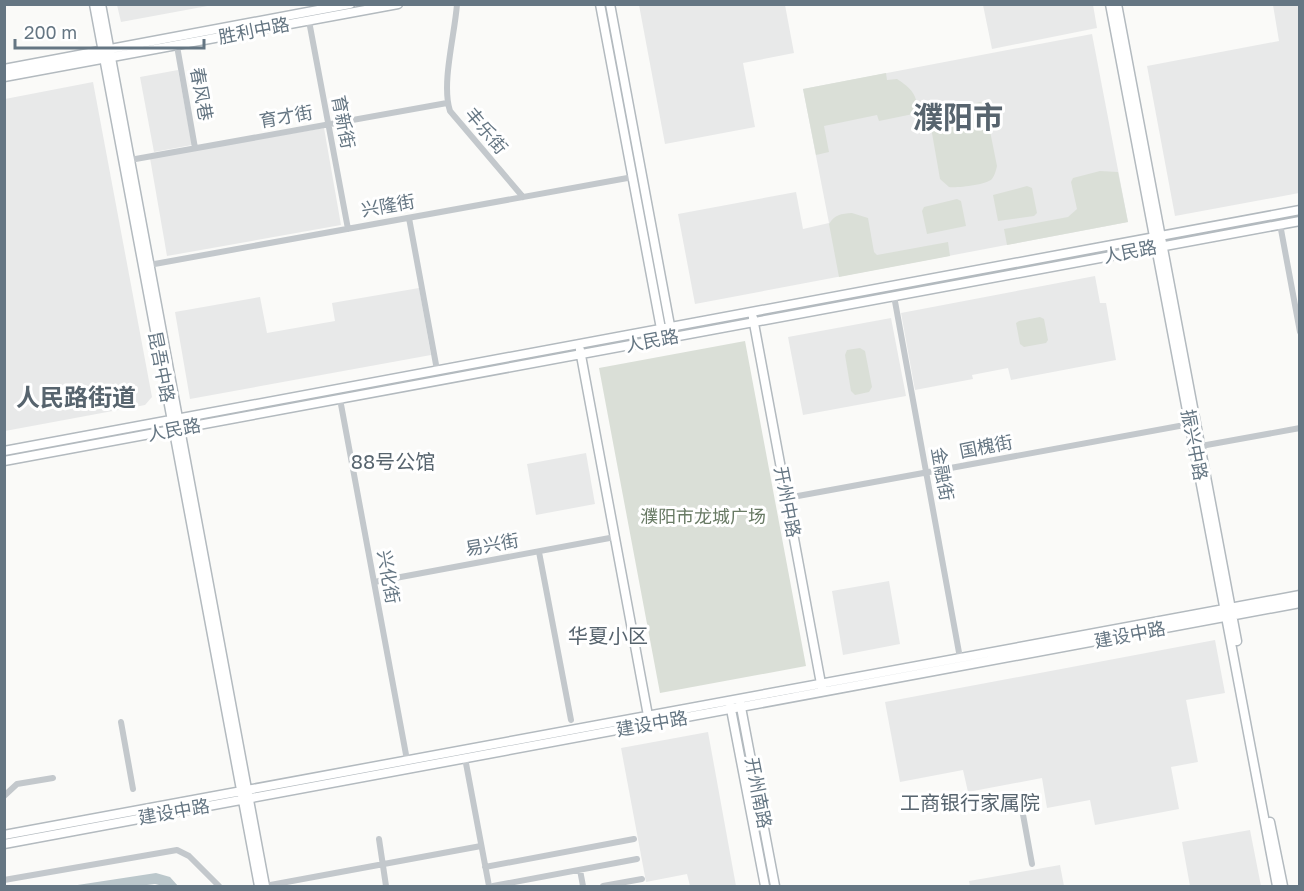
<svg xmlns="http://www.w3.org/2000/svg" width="1304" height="891" viewBox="0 0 1304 891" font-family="'Golos Text','Noto Sans SC',sans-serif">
<rect width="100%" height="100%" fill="#fafaf8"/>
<!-- built -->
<path fill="#e8e9e9" d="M117,5V4L213,5L121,22Z
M639,5H785L794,53L743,63L755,127L665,144Z
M983,5H1093L1097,28L992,49Z
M1273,5H1299V193L1175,216L1147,66L1279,41Z
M1092,34L1128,222L695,304L678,214L796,192L803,229L829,223L803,89Z
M178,70L192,145L154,152L140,77Z
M93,82L152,397L145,405L5,431V99Z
M324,128L341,225L167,256L150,158Z
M1095,276L1100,303H1106L1116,360L1011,380L1008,368L972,375L973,379L915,390L901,313Z
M419,288L431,355L190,399L175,312L260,297L267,333L335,321L332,303Z
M891,318L906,396L803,415L788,337Z
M586,453L595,504L536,515L527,464Z
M889,581L900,644L843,655L832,591Z
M1215,640L1225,693L1186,700L1198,762L1171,767L1179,809L1095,825L1090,800L1047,808L1042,778L968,792L963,770L900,782L885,702Z
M708,732L736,886H690L687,874L646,882L621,748Z
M1250,830L1261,886H1190L1182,842Z
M1060,865L1064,886H970L969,881Z"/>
<!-- green -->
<path fill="#dadfd7" d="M886,73L887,80L897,79C912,89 917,94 918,113L879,121L877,115L824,126L829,152L816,155L803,89Z
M981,102L985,106L997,166C996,170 995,175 992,179C986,185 957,188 949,187L940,179L929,116L932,112Z
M1100,171L1118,172L1128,222L1007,245L1004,229L1068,217L1077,209L1071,182L1073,178Z
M1027,186L1032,188L1037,213L1034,216L998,221L993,195Z
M957,199L961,201L966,226L927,234L922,211L924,207Z
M852,213L868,218L874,252L877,255L948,242L950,256L839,277L829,224C835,214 841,214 852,213Z
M1040,317L1044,319L1048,340L1046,343L1024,347L1020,344L1016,323L1019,321Z
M745,341L806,666L660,693L599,368Z
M860,348L865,351L872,387L869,392L855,395L851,391L845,355L847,350Z"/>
<!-- water -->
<path fill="#bbc7cb" d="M156,873L170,877L178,886H163L155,884L139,886H71Z"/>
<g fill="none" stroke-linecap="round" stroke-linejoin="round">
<defs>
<path id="secondary" d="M94,4L259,886
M101,4L265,886
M600,4L662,334
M610,4L671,331
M1110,4L1277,886
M1117,4L1237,641
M4,69L350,4
M4,77L398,4
M753,318L822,689
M580,350L649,721
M4,451L1300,210
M4,461L1300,221
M740,702L775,886
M730,704L765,886
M1270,822L1283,886
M4,835L1300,595
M4,844L1300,603"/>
</defs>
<!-- secondary casing -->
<use href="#secondary" stroke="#b3babf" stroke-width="11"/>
<!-- street -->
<path stroke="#c3c8cc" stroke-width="6" d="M457,4C455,34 441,84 450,111L523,197
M309,21L348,229
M177,46L195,148
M130,160L447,103
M409,218L437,370
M1280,224L1300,332
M149,265L633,177
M894,296L960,658
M340,399L407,760
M1201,446L1300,428
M787,498L1190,424
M539,552L571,720
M374,582L615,537
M121,722L133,789
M465,758L489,886
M4,796L17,784L53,778
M1020,798L1032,864
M379,839L386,886
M485,867L634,839
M580,870L583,886
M4,880L177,850L189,856L219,886
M265,886L481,846
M493,886L637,859
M603,886L642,879"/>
<!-- secondary -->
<use href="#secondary" stroke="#fff" stroke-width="8"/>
</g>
<g text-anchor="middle" stroke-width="6" stroke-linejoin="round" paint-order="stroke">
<!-- street labels -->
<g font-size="18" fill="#657683" stroke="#fff">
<text transform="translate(254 31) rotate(-11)" y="6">胜利中路</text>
<text transform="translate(201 94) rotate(80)" y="6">春风巷</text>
<text transform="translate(286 117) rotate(-10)" y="6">育才街</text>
<text transform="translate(343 122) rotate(79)" y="6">育新街</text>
<text transform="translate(486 131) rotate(50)" y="6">丰乐街</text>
<text transform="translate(388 206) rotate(-10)" y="6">兴隆街</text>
<text transform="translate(1130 252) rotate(-11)" y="6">人民路</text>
<text transform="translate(652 341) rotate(-11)" y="6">人民路</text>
<text transform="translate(161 367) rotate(79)" y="6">昆吾中路</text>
<text transform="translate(174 430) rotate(-11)" y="6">人民路</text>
<text transform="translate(1194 445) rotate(79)" y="6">振兴中路</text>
<text transform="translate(986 447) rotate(-11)" y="6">国槐街</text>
<text transform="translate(942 474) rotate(80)" y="6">金融街</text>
<text transform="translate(787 502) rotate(79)" y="6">开州中路</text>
<text transform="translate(492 545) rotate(-10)" y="6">易兴街</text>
<text transform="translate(388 577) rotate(80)" y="6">兴化街</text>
<text transform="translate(1130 635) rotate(-11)" y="6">建设中路</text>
<text transform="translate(652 724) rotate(-10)" y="6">建设中路</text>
<text transform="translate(758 793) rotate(79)" y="6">开州南路</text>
<text transform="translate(174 812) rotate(-10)" y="6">建设中路</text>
</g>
<!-- park labels -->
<g font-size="18" fill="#687a64" stroke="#fff">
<text x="703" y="523">濮阳市龙城广场</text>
</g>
<!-- neighbourhood labels -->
<g font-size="20" fill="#57646e" stroke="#fff">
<text x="393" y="469">88号公馆</text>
<text x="608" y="643">华夏小区</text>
<text x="970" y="810">工商银行家属院</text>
</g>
<!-- district labels -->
<g font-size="24" font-weight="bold" fill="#57646e" stroke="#fff">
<text x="76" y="406">人民路街道</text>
</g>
<!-- town labels -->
<g font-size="30" font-weight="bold" fill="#57646e" stroke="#fff">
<text x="958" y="128">濮阳市</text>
</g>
</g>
<!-- border -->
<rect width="1304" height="891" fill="none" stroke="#657683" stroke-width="12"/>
<!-- scale -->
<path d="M15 39v9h189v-9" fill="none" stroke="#657683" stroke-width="3"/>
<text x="24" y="39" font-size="18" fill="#657683" stroke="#ffffff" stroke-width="4.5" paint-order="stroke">200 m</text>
</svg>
